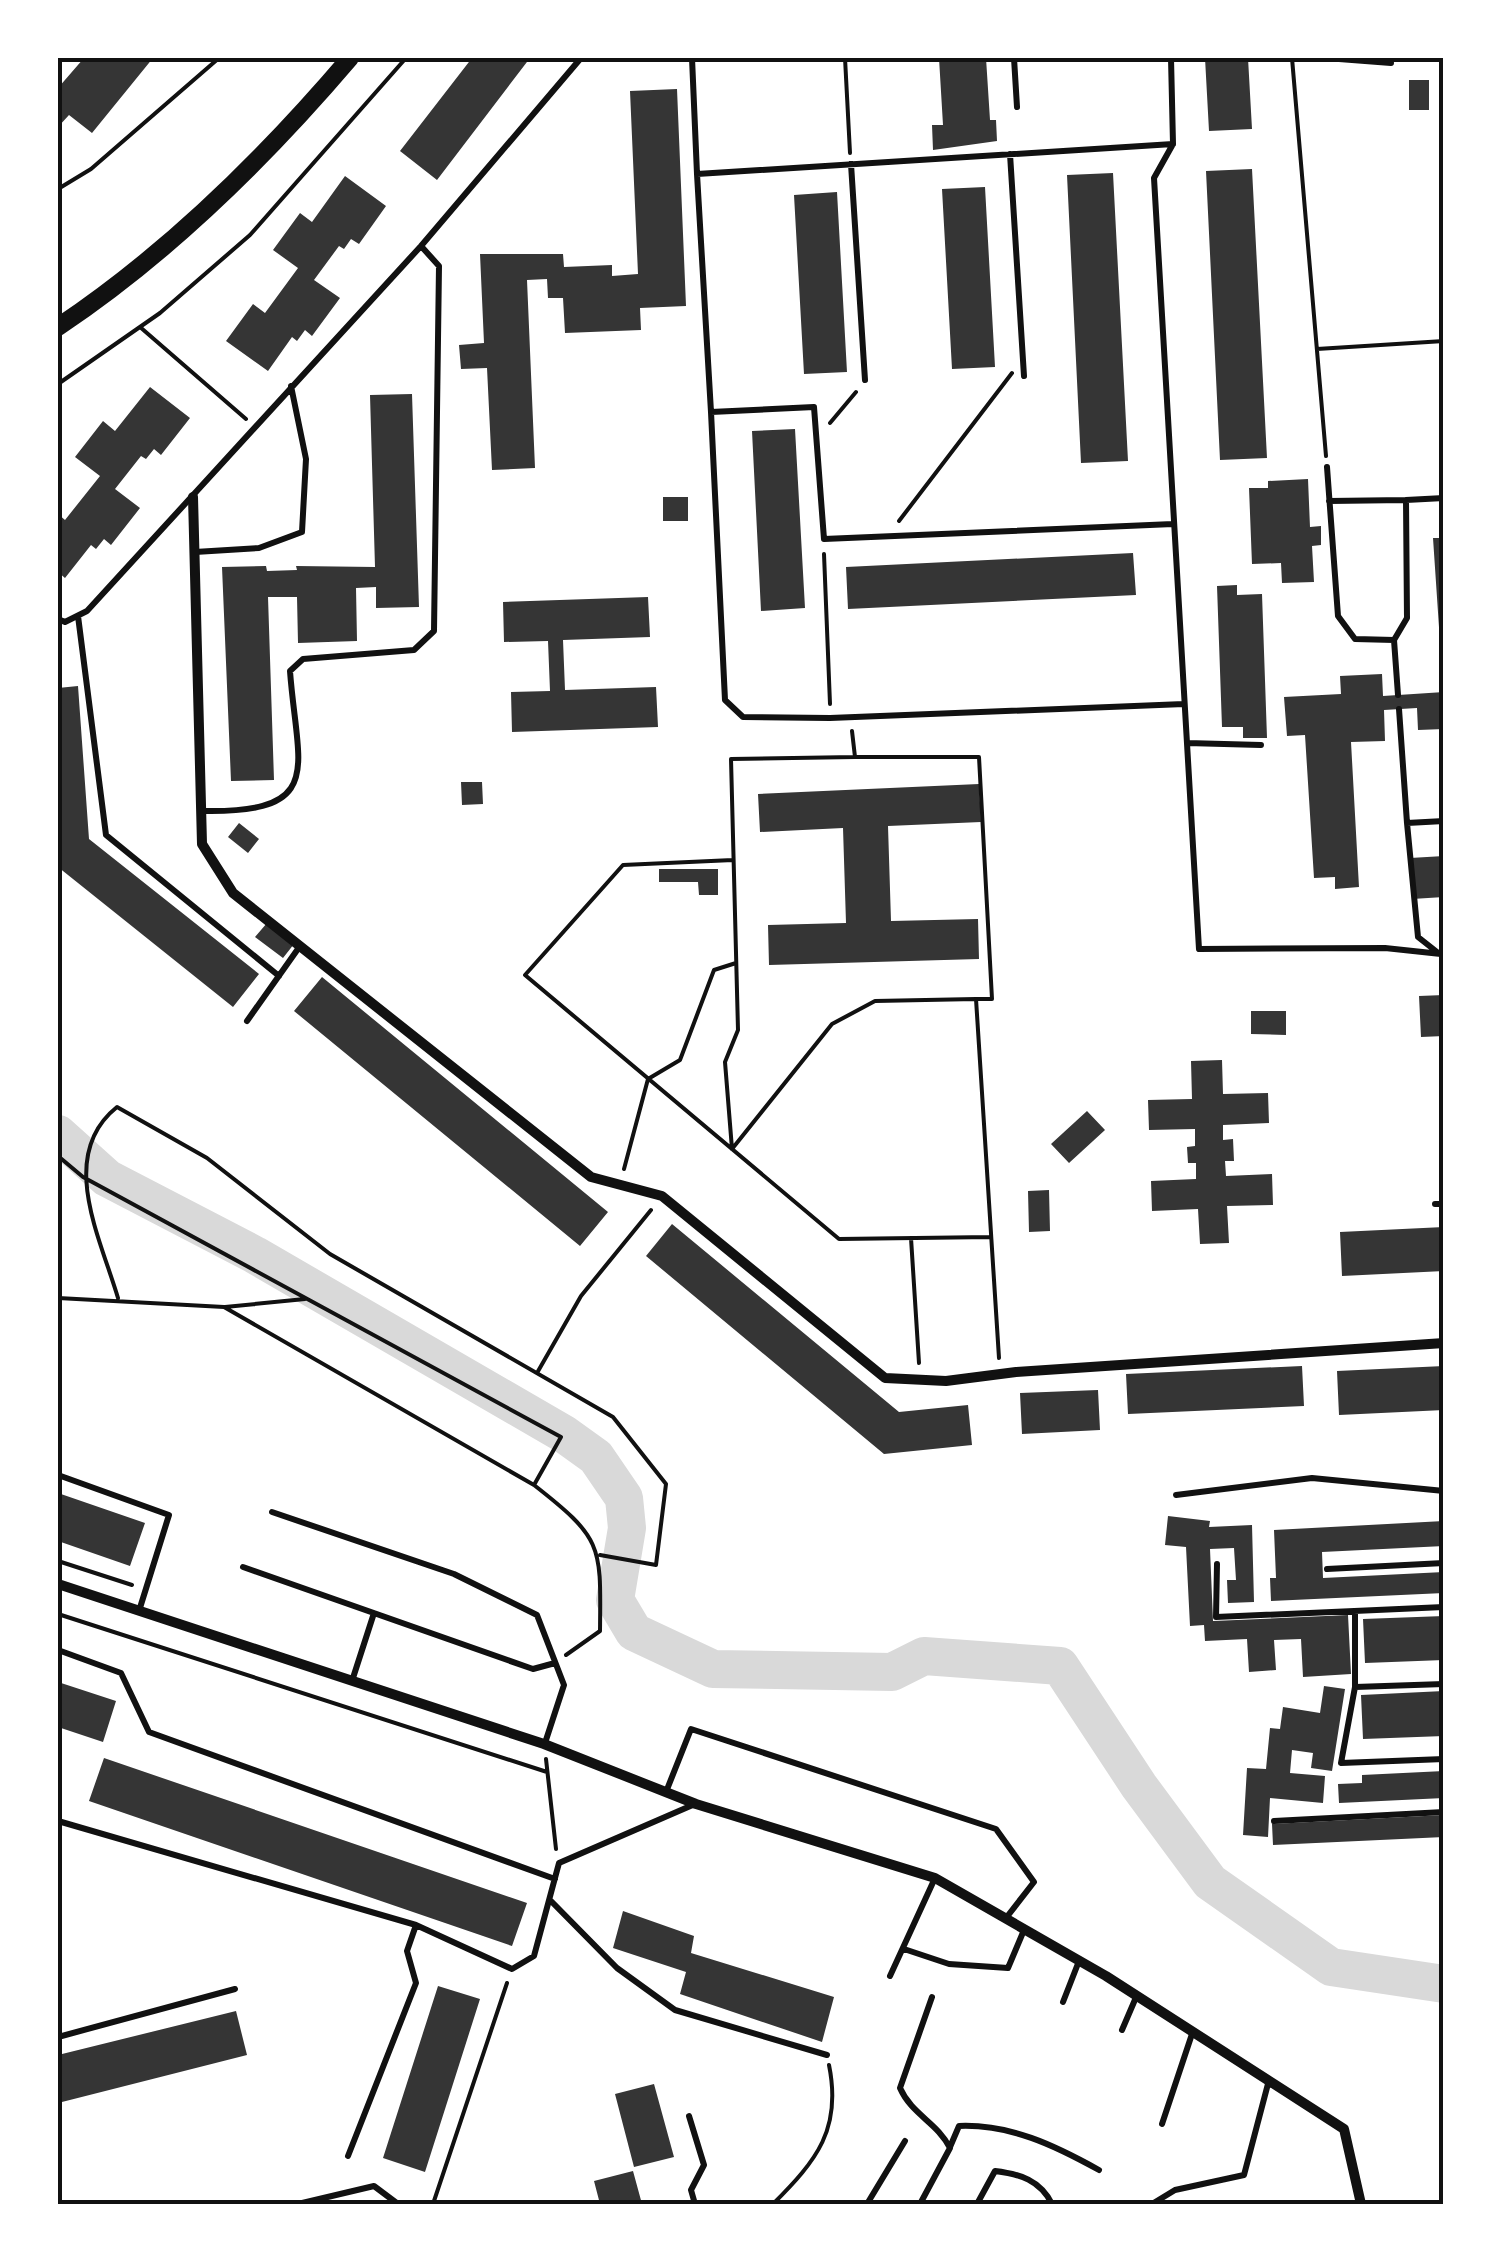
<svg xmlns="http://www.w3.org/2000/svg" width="1501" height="2262" viewBox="0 0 1501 2262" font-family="Lato,sans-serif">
<rect width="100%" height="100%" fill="#fff"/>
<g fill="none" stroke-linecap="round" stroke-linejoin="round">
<!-- river -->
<path stroke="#d9d9d9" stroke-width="38" d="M58,1134L107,1178L255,1255L564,1434L596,1457L624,1498L627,1528L615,1600L634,1632L713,1669L892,1672L924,1656L1060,1666L1139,1786L1210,1882L1331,1967L1444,1984"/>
</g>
<!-- building -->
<path fill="#353535" d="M84,58H153L92,133L69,115L58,127V88Z
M472,58H530L437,180L400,151Z
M939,58H986L990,120H996L997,141L933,150L932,125H943Z
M1205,58H1248L1252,129L1209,131Z
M1409,80H1429V110H1409Z
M677,89L686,306L640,308L641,330L565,333L563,298H548L547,279L527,280L535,468L492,470L487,368L461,369L459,345L484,343L480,254H563L564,267L612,265V276L638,274L630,91Z
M1252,169L1267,458L1220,460L1206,171Z
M1113,173L1128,461L1081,463L1067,175Z
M345,176L386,206L359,244L351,239L344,249L339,246L314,280L340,298L312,336L305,330L297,341L292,337L268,371L226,341L253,304L265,313L298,268L273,250L300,213L312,222Z
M985,187L995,367L952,369L942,189Z
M837,192L847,372L804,374L794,195Z
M150,387L190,418L161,455L154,449L146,459L141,456L115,489L140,508L111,545L104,539L96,549L91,545L65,578L58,572V514L65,520L100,476L75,457L103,421L115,431Z
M412,394L419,607L376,608V587L356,588L357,641L298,643L297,597H268L274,780L231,781L222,567L266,566L267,571L297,570L296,566L375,567L370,395Z
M795,429L805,608L761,611L752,431Z
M1308,479L1310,527L1321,526V545L1312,546L1314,582L1282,583L1281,563L1252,564L1249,488H1268V481Z
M663,497H688V521H663Z
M1433,538H1444V657H1441Z
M1133,553L1136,595L848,609L846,567Z
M1237,585V595L1262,594L1267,738H1243V727H1222L1217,586Z
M648,597L650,637L563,640L565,690L656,687L658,727L512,732L511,692L550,691L548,641L504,642L503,602Z
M1382,674L1383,696L1444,692V729L1418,730L1417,708L1384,710L1385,741L1351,742L1359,887L1335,889V877L1314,878L1305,735L1287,736L1284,697L1341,694L1340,676Z
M78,686L89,839L259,974L233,1007L58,867V688Z
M461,782H482L483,804L462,805Z
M979,784L981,822L888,826L891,921L978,919L979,959L769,965L768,925L846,923L843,828L760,832L758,794Z
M239,823L259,839L248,853L228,837Z
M1444,856V897L1412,899L1410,858Z
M659,869H718V895H699L698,882H659Z
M267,923L294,944L283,958L255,937Z
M322,977L608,1212L580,1246L294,1011Z
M1444,995V1036L1421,1037L1419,996Z
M1251,1011H1286V1035L1251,1034Z
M1222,1060L1223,1094L1268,1093L1269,1123L1223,1125V1140L1233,1139L1234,1161H1225L1226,1176L1272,1174L1273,1205L1227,1206L1229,1243L1200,1244L1198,1209L1152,1211L1151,1181L1196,1179V1163H1188L1187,1147L1195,1146V1129L1149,1130L1148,1100L1192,1099L1191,1061Z
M1087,1111L1105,1130L1069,1163L1051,1144Z
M1049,1190L1050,1231L1029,1232L1028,1191Z
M672,1224L899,1412L968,1405L972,1445L884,1454L646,1256Z
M1444,1227V1271L1342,1276L1340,1232Z
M1302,1366L1304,1406L1128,1414L1126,1374Z
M1444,1366V1410L1339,1415L1337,1371Z
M1098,1390L1100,1430L1022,1434L1020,1393Z
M58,1493L145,1523L130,1566L58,1541Z
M1168,1516L1210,1521L1209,1527L1252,1525L1254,1602L1228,1603L1227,1580H1236L1234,1548L1210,1549L1213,1621L1348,1615L1351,1674L1303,1677L1301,1639L1274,1640L1276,1670L1249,1672L1247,1639L1205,1641L1204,1625L1190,1626L1186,1547L1165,1545Z
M1444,1521V1546L1322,1552L1323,1578L1444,1572V1593L1271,1601L1270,1578H1276L1274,1530Z
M1444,1616V1660L1365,1663L1363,1619Z
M58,1682L116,1701L103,1742L58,1727Z
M1324,1686L1345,1689L1332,1771L1311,1768L1313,1753L1292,1750L1290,1773L1325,1776L1323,1803L1270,1798L1268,1837L1243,1835L1247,1768L1266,1769L1270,1728L1280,1729L1283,1707L1320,1713Z
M1444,1691V1736L1363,1739L1361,1695Z
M104,1758L527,1903L512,1946L89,1801Z
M1444,1771V1798L1339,1803L1338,1784L1362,1783V1775Z
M1444,1815V1837L1273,1845L1272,1824Z
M623,1911L694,1936L691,1953L834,1997L822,2042L680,1994L686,1972L613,1948Z
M438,1986L480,1999L425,2172L383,2158Z
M236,2011L247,2055L58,2103V2055Z
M654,2084L674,2157L634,2167L615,2094Z
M633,2171L642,2204H600L594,2181Z"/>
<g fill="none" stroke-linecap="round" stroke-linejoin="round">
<!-- path -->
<path stroke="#111" stroke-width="4" d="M845,58L850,153
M1292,58L1326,456
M58,189L91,169L219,58
M140,327L246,419
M1317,349L1444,341
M58,384L160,313L250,235L406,58
M830,423L856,392
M899,521L1012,373
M824,554L830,704
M852,731L855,757H979L992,999H976L999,1358
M855,757L731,759L738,1030L725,1062L732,1149L832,1024L875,1001L976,999
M733,860L623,865L525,975L839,1239L991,1237
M58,1156L83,1177L561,1437L534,1485
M624,1169L648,1079L680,1060L714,970L736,963
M911,1238L919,1363
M58,1298L224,1307L534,1485C603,1539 601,1545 600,1631L566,1655
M118,1298C100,1237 57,1155 117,1107L207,1158L330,1254L613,1417L666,1484L656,1565L600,1555
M225,1307L305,1299
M537,1373L581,1296L651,1210
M58,1561L132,1585
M58,1614L547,1772
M546,1759L556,1849
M433,2204L507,1983
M773,2204C817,2160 842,2129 829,2065"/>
<!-- service -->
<path stroke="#111" stroke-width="6" d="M692,58L697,174L1173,144
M1014,58L1017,107
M1171,58L1173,144L1154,178L1199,949L1385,948L1441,954
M1326,58L1391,63
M1010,154L1024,376
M851,164L865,380
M697,174L711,412L814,407L824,539L1173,524
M711,412L725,700L743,717L830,718L1184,704
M1327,467L1338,616L1355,639L1394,640
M1329,501L1406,500
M195,552L259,548L302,532L306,459L291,386
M78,616L106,835L279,976
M58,619L65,622L87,611L421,246L581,58
M1398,695L1394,640L1407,618L1406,500L1444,498
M1399,709L1407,823L1444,821
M1187,743L1261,745
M204,811C327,813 297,767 290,671L303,659L414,650L434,631L439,266L421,246
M1407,823L1418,937L1437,952
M247,1021L300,946
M1435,1204H1444
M58,1475L169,1515L139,1611
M1176,1495L1312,1478L1444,1491
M272,1512L454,1574L537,1615L564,1685L545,1743
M1217,1564L1216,1617L1444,1607
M243,1567L533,1669L555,1663
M1327,1569L1444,1563
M58,1650L121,1673L149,1732L555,1879
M352,1681L374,1613
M1444,1684L1355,1687L1341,1763L1444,1759
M1355,1687V1611
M666,1792L691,1729L996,1829L1034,1882L1006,1918
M58,1821L416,1925L512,1969L534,1956L559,1863L695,1804
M1274,1821L1444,1812
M550,1900L617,1968L675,2010L827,2055
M904,1949L949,1964L1008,1968L1024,1930
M890,1976L935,1878
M1063,2002L1079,1961
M1122,2030L1137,1995
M58,2037L235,1989
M689,2116L704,2165L691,2190L695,2204
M1162,2124L1193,2031
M950,2147L959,2126C1010,2124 1054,2145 1099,2170
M348,2156L416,1983L407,1951L416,1925
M298,2204L374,2186L398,2204
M867,2204L905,2141
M920,2204L950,2148C937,2122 912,2115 900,2088L932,1997
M977,2204L995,2171C1020,2174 1040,2180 1052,2204
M1152,2204L1175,2190L1244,2175L1269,2080"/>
<!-- minor -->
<path stroke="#111" stroke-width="10" d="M193,497L202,844L233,893L591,1177L662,1196L885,1378L946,1381L1016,1372L1444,1343
M58,1584L544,1744L696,1804L935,1878L1106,1976L1344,2129L1361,2204"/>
<!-- secondary -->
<path stroke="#111" stroke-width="18" d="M58,327C169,253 264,159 350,58"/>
</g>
<!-- border -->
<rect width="1501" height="2262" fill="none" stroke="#ffffff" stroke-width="120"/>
<rect x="60" y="60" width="1381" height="2142" fill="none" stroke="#111" stroke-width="4"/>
</svg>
